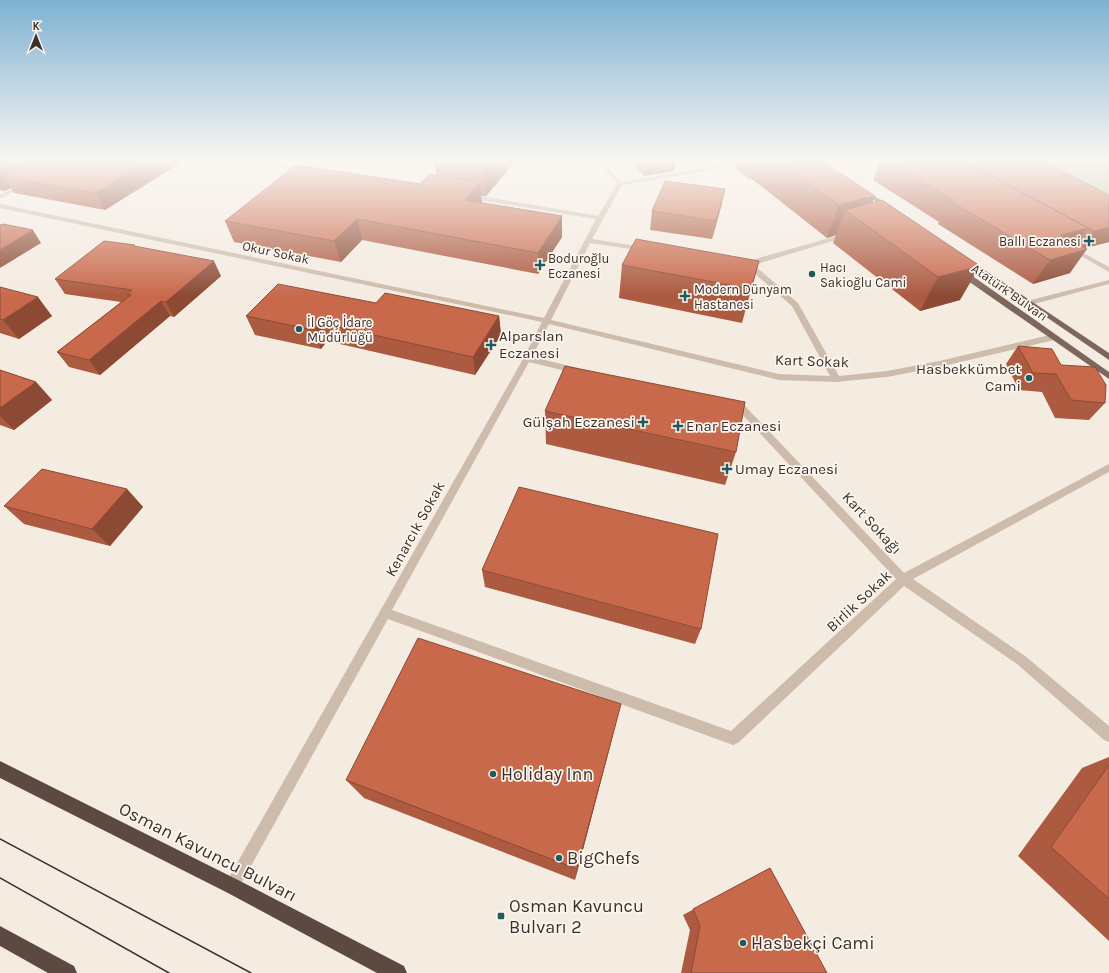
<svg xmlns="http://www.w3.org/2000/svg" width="1109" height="973" viewBox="0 0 1109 973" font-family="Karla,sans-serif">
<rect width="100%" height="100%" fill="#f4ebe1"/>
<!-- green -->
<path fill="#b8c4a0" d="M1006,160H1109V212Z"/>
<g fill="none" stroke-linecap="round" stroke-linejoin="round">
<!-- minor -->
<path fill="#cdbbac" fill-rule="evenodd" d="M240,160H251L307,170L304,172Z
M597,160H603L621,182L756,160H767L622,185L592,239L644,247L647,249L644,251L590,243L551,320L779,374L830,376L792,306L746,266L741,263L847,233L850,235L849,236L754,265L798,303L839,376L887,371L939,361L1054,334L1058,337L1054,340L939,367L887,377L836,382L779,380L549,324L532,357L578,368L582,371L578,374L529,362L392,610L731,731L896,579L739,411L729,408L728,406L729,404L732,403L745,406L904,573L1109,464V472L913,579L1025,656L1109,726V742L1104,740L1017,664L904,586L738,743L733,745L388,619L237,891L232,894L227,891L224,886L227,881L523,359L542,322L0,208V204L544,318L596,219L468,198L465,196L468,194L598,216L617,184Z
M23,183L28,184L0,199V195Z
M1071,246L1109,267V272L1069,249L1068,248Z
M1109,280V284L1030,305L1026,303L1027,301Z"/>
<!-- major -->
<path fill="#7d675c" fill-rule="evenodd" d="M864,189L892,208V210H888L862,192V190Z
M968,259L1109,353V360L966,262V260Z
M958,270H964L1109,372V379L958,274Z"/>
<!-- highway -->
<path fill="#5c4a42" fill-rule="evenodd" d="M0,761L238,880L404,966L407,973H377L226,892L0,778Z
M0,926L74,966L77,973H48L0,946Z"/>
<!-- tram -->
<path stroke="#3b302b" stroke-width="1.5" d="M0,839L251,973
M0,878L169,973"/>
</g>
<!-- wall -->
<path fill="#ac5a40" d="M0,160H185L105,210L14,193L11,188L4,191L0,190Z
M434,160H516L486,196H481V202L562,237L538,274L362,240L341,262L234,242L225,221L420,184L436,175Z
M629,160H676L674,171L644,176Z
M723,160H820L872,203L960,300L920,311L833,243L836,235L827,238L752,179H749L735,168L736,162L728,163Z
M881,160H1040L1109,242L1085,248L1070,273L1033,284L938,224L939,222L873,180Z
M725,189L721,207L712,239L650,230L652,211Z
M136,247L221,276L174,317L170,316L100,375L69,367L57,352L121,302L65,294L55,279Z
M759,261L742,323L619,298L622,265Z
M0,287L52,316L19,339L0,333Z
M376,303L499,316L501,335L475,375L327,341L321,349L255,335L246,316Z
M1018,346L1061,365L1105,403L1089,420L1055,418L1042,392L1019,390L1006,364Z
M0,370L36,382L52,400L14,430L0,425Z
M545,411L736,452L725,485L546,444Z
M127,489L143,507L110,546L24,524L4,506Z
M482,570L701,629L695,644L485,587Z
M615,727L575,880L364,798L346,780Z
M1109,757V941L1018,856L1082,768Z
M770,868L827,973H681L690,930L683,915Z"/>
<!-- shaded-wall -->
<path fill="#8c4a34" d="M23,160H64L3,177L11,188L4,191L0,185V171Z
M151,160H185L105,210L95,193Z
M488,160H516L486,196L483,165Z
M646,160H676L674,171L644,176Z
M729,160H736V162L728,163Z
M480,182L482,202L467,220L465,200Z
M725,189L721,207L712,239L716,221Z
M875,196L864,224L845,210L836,235L827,238L839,205Z
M562,216V237L538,274V253Z
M357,219L362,240L341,262L334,241Z
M1109,227V242L1081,249L1094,231Z
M1088,228L1071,252L1061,235Z
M33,230L41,243L0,268V250Z
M1087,249L1070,273L1033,284L1050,260Z
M214,261L221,276L174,317L166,302Z
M980,266L960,300L920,311L938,277Z
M38,297L52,316L19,339L3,320Z
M161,301L170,316L100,375L89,360Z
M499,316L501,335L475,375L473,357Z
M320,323L327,341L321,349L314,330Z
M36,382L52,400L14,430L0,416V408Z
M127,489L143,507L110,546L92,529Z
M621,704L615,727L575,880L577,869Z"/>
<!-- building -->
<path fill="#c8694b" stroke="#8c4a34" d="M0,160H23L0,171Z
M36,160H151L95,193L3,177Z
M448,160H488L483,165Z
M775,160H820L875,196L839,205Z
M886,160H961L1088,228L1061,235L1087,249L1050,260L950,201L953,200Z
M962,160H1040L1109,195V227L1094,231Z
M296,165L420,184L430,174L480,182L465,200L562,216L538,253L357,219L334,241L225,221Z
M665,181L725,189L716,221L652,211Z
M882,200L980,266L938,277L845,210Z
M3,224L33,230L0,250V225Z
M636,239L759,261L751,289L622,265Z
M104,241L135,245L134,246L214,261L166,302L161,301L89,360L57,352L131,295L127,294L132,290L55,279Z
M278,284L376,303L385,293L499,316L473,357L320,323L314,330L246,316Z
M0,287L38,297L3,320L0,319Z
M1018,346L1052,349L1061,365L1095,367L1106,385L1105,403L1071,400L1056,374L1033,373Z
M565,366L745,402L736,452L545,411Z
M0,370L36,382L0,408Z
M42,469L127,489L92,529L4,506Z
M519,487L718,534L701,629L482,570Z
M418,638L621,704L577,869L346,780Z
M1109,765V899L1051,847Z
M770,868L827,973H691L700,926L693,909Z"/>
<!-- sky -->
<linearGradient id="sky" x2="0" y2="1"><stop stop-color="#7eb2d2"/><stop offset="0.54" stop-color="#faf6f2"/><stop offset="1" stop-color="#faf6f2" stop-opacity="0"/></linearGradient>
<rect width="1109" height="296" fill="url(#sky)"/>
<!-- markers -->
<g fill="#1f5a5e" stroke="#fbf5ee" stroke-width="1.5">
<path d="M1087 235h4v4h4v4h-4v4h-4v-4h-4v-4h4z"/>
<path d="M538 259h4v4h4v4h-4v4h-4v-4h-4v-4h4z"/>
<circle cx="812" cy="274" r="4"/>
<path d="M683 290h4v4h4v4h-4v4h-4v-4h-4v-4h4z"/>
<circle cx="299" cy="329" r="4"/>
<path d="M489 339h4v4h4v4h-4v4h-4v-4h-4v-4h4z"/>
<circle cx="1029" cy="378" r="4"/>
<path d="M641 416h4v4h4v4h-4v4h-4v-4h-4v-4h4z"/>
<path d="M676 420h4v4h4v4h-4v4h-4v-4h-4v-4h4z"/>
<path d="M725 463h4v4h4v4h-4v4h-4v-4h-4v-4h4z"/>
<circle cx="493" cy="774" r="4"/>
<circle cx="559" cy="858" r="4"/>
<rect x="497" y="912" width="8" height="8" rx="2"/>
<circle cx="743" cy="943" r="4"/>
</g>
<g text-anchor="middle" stroke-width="3.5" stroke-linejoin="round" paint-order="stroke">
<!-- far-poi labels -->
<g font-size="13" fill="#3b302b" stroke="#fbf5ee" text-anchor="start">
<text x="1081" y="246" text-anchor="end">Ballı Eczanesi</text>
<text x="548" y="263">Boduroğlu<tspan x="548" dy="15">Eczanesi</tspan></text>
<text x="820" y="272">Hacı<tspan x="820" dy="15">Sakioğlu Cami</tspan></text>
<text x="694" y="294">Modern Dünyam<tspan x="694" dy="15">Hastanesi</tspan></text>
<text x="307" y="327">İl Göç İdare<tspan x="307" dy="15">Müdürlüğü</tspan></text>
</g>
<!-- far-street labels -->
<g font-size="13" fill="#3b302b" stroke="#fbf5ee">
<text transform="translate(276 252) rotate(12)" y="5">Okur Sokak</text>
<text transform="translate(1010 292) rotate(35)" y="5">Atatürk Bulvarı</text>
</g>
<!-- poi labels -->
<g font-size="15" fill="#3b302b" stroke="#fbf5ee" text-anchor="start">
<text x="499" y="341">Alparslan<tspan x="499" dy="17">Eczanesi</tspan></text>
<text x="1021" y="374" text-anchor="end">Hasbekkümbet<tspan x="1021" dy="17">Cami</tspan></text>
<text x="635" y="427" text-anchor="end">Gülşah Eczanesi</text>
<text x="686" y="431">Enar Eczanesi</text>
<text x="735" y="474">Umay Eczanesi</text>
</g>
<!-- street labels -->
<g font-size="15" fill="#3b302b" stroke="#fbf5ee">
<text transform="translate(812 361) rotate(2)" y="5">Kart Sokak</text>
<text transform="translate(872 523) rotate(47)" y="5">Kart Sokağı</text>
<text transform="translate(415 529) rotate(-61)" y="5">Kenarcık Sokak</text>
<text transform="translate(859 601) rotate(-43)" y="5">Birlik Sokak</text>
</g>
<!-- near-poi labels -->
<g font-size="18" fill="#3b302b" stroke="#fbf5ee" text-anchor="start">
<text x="501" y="780">Holiday Inn</text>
<text x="567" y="864">BigChefs</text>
<text x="509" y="912">Osman Kavuncu<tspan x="509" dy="21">Bulvarı 2</tspan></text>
<text x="751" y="949">Hasbekçi Cami</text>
</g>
<!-- near-street labels -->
<g font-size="18" fill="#3b302b" stroke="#fbf5ee">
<text transform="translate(208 852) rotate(27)" y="6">Osman Kavuncu Bulvarı</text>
</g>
</g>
<!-- north arrow -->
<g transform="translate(36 36)" stroke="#fbf5ee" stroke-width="3" paint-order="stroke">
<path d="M0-3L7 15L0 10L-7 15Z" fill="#3b302b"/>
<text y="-6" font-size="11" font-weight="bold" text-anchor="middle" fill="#3b302b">K</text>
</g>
</svg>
